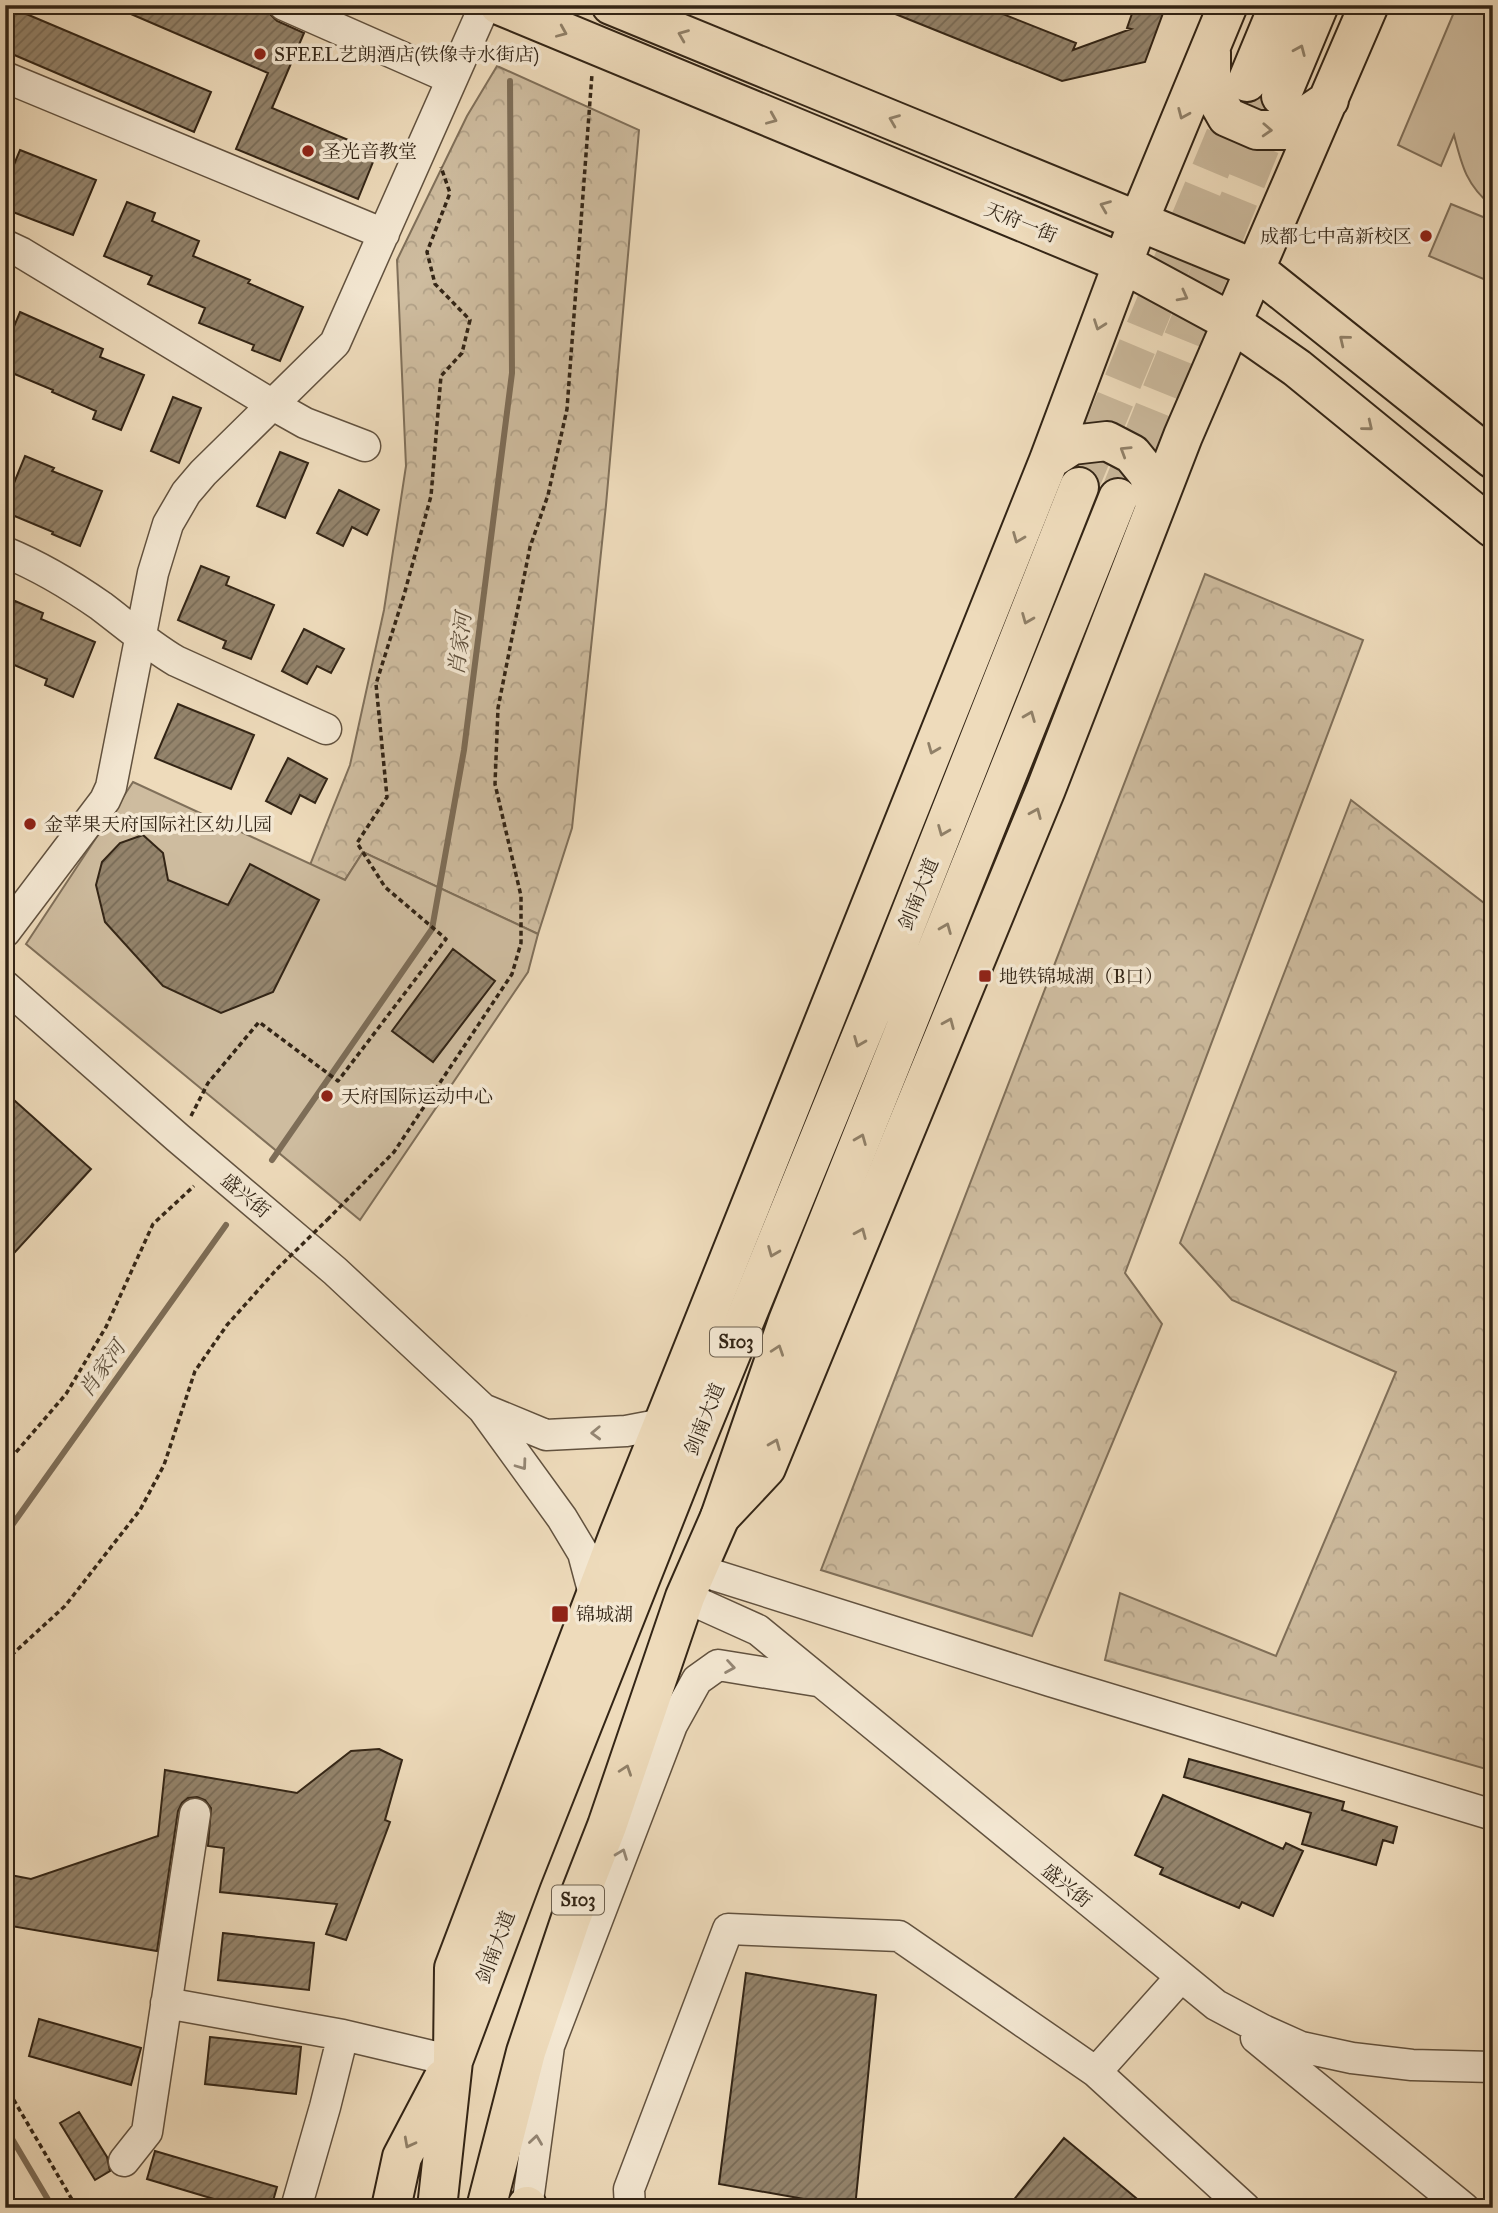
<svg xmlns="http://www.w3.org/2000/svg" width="1498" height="2213" viewBox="0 0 1498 2213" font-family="'IM FELL Great Primer','Noto Serif SC',serif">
<defs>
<pattern id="forest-crowns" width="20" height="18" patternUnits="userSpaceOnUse" patternTransform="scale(1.75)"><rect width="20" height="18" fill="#cebc9f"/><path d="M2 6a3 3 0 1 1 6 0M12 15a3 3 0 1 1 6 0" fill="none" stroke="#b1a188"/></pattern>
<pattern id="building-hatch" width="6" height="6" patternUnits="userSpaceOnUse" patternTransform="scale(1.75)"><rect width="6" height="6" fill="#94846c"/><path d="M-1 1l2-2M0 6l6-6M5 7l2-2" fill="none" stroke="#796c58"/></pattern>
</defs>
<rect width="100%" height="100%" fill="#eedbbb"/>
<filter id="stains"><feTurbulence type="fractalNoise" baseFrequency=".00286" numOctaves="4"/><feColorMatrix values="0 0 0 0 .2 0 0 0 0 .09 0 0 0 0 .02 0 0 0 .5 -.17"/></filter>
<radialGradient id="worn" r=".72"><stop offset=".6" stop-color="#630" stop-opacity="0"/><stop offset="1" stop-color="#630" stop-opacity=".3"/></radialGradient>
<!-- forest -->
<path fill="url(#forest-crowns)" stroke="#80705a" stroke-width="2" d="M497,66L639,130L606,505L572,828L538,934L363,852L345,880L310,865L350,765L384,610L406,466L397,260L467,116Z
M1205,574L1363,640L1125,1273L1162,1324L1032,1636L821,1570Z
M1351,800L1493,910V1771L1105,1660L1120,1593L1276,1656L1396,1372L1232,1300L1180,1243Z"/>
<!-- pitch -->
<path fill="#cebc9f" stroke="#80705a" stroke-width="2" d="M1457,5H1493V207C1467,186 1462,167 1454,135L1441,166L1398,145Z
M1451,204L1493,221V283L1429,256Z
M133,782L345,880L363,852L538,934L528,972L360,1220L26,944Z"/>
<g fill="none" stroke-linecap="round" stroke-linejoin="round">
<!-- stream -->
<path stroke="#7d6d57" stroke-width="6" d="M272,1160L432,929L464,750L512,373L510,81
M5,1535L226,1225
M5,2127L53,2208"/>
</g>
<!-- building -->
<path fill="url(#building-hatch)" stroke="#332516" stroke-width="2" d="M5,5L211,92L194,132L5,51Z
M110,5H250L269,13L277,21L304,33L272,108L377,152L358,199L236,149L268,73Z
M873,5H980L1076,43L1073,50L1131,29L1127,28L1135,5H1166L1145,62L1062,81Z
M20,150L96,180L73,235L5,209V186Z
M127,202L155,213L152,221L199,241L193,256L250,280L248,283L303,307L280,361L252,350L254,345L199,323L205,308L148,284L152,276L104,256Z
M20,312L103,349L100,357L144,375L121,430L93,419L96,411L52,392L53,390L5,370V348Z
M173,397L201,408L179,463L151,451Z
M280,452L308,463L285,518L257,506Z
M25,456L54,468L52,471L102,491L80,546L52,534L53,532L5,512V505Z
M339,490L379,510L367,535L352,527L343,546L317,533Z
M201,566L229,577L226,585L274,605L251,659L223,648L226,641L178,620Z
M15,601L43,613L41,619L95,642L73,697L45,685L47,679L5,661V625Z
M304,629L344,649L331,673L317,666L307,684L282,671Z
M178,704L254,735L231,789L155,758Z
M288,758L327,779L315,803L300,795L291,814L266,801Z
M143,835L163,853L168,880L228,905L250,864L319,900L273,992L221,1013L163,986L105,922L96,885L102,862L120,843Z
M453,949L495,981L433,1062L392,1031Z
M5,1092L91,1169L5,1263Z
M379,1749L402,1760L385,1820L390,1822L346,1940L326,1934L337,1904L220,1892L224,1848L208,1846L211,1808L205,1800L197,1797L188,1798L182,1803L178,1811L157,1951L5,1925V1874L31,1879L158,1836L165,1770L297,1793L351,1751Z
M1189,1759L1344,1802L1342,1810L1397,1827L1393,1843L1383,1840L1376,1865L1302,1844L1311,1813L1184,1777Z
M1163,1795L1283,1849L1286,1843L1303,1851L1273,1916L1242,1902L1239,1908L1206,1894L1160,1874L1163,1868L1135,1855Z
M223,1933L314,1943L309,1990L218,1980Z
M746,1973L876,1995L855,2208L719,2184Z
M39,2019L141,2048L131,2085L29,2056Z
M210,2037L301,2047L296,2094L205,2084Z
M79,2112L107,2157L110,2171L95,2180L60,2123Z
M1064,2138L1148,2208H1007Z
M155,2151L277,2187L271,2208H244L147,2179Z"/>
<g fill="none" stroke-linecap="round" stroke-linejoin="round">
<!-- highway-tunnel -->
<path stroke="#c9b79a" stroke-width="38" stroke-dasharray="38 19" stroke-linecap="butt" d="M1079,487L1245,87
M1118,498L1279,101"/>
<defs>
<path id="minor" d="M284,5L452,79
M5,77L384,234
M5,245L22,253L273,405L305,423L365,446
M5,552C39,566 71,585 101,606C126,625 149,645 176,661L326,729
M5,932L105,800L111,787L153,573L168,524L186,493L203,473L335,343L485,5
M5,986L178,1138L335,1271L483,1409L562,1518L583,1553L595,1598
M483,1409L546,1435L626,1431L663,1424
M698,1570L1050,1681L1493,1815
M685,1597L758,1630L1216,2005L1263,2030L1301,2047L1352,2058L1412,2065L1493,2067
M166,2003L343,2035L453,2061
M1256,2038L1464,2208
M1096,2072L1180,1978
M124,2161L147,2132L195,1814
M296,2208L325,2107L343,2035
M527,2208L549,2046L672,1725L697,1680L718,1665L817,1681
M630,2208L629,2189L728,1929L899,1936L1096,2072L1245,2208"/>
<path id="major" d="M499,5L1122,263L1231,322L1297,368L1493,528
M611,5L1255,269L1493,459
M1211,52V89L1227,117L1257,130H1285L1329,100
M1049,460L1072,445L1107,441L1132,454L1149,475L1155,508
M720,1517L766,1468L1046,789L1183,436L1369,5
M453,2058L454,1968L619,1534L1049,460L1139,220L1228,5"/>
<path id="highway" d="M1247,82L1279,5
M1281,96L1319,5
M391,2208L402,2157L443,2079
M437,2208L453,2061L522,1877L683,1471L882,985L1079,487
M486,2208L526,2052L571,1918L607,1826L685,1597L720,1517L788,1321L1118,498
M526,2208L527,2206"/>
</defs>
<!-- minor casing -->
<use href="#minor" stroke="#62523f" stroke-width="33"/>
<!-- major casing -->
<use href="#major" stroke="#332516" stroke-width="42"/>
<!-- highway casing -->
<use href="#highway" stroke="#332516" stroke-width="42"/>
<!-- path -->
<path stroke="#332516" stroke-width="3.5" stroke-dasharray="5 3.5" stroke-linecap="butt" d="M191,1116L208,1083L259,1022L338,1081L446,939L385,887L357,843L387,797L376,684L404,595L431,496L441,376L462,353L470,320L435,284L427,252L450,193L441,167
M327,1220L394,1152L512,974L521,943V896L495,784L498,708L530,547L548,495L567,409L592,74
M5,1465L66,1394L106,1327L153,1224L194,1186
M5,1661L65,1606L140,1510L164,1465L195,1371L227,1325L277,1269
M5,2085L77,2208"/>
<!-- minor -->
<use href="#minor" stroke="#f4e8d3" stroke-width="30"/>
<!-- major -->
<use href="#major" stroke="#eedbbb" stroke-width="38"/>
<!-- highway -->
<use href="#highway" stroke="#eedbbb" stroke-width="38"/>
<!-- path-bridge -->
<path stroke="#332516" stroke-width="3.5" stroke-dasharray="5 3.5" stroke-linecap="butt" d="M277,1269L327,1220"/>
</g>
<!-- one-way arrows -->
<defs><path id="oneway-chevron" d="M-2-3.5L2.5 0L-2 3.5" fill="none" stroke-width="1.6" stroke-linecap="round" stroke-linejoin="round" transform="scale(1.75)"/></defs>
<g stroke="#908068">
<use href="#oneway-chevron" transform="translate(562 32) rotate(23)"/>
<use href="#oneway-chevron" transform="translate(683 35) rotate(-158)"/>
<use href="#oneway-chevron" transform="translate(1300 50) rotate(-67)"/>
<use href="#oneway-chevron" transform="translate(1183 114) rotate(113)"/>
<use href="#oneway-chevron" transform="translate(772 119) rotate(23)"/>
<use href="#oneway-chevron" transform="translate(894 120) rotate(-158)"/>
<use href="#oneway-chevron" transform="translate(1267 130) rotate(3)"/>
<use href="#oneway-chevron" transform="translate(1105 206) rotate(-158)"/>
<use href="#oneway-chevron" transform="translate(1183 296) rotate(28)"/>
<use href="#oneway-chevron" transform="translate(1099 325) rotate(110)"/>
<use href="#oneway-chevron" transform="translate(1344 340) rotate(-141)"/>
<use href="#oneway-chevron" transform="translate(1368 426) rotate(39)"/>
<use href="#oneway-chevron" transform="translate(1125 451) rotate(-148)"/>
<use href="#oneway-chevron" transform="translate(1018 538) rotate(112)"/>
<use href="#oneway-chevron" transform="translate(1027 619) rotate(112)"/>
<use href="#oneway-chevron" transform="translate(1030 716) rotate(-68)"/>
<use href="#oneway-chevron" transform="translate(933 749) rotate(112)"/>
<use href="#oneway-chevron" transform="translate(1036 813) rotate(-67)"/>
<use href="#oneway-chevron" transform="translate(943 831) rotate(112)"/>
<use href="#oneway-chevron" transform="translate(946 928) rotate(-68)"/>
<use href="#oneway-chevron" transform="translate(949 1023) rotate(-67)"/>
<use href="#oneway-chevron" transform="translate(859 1042) rotate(112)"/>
<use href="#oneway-chevron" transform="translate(861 1139) rotate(-68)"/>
<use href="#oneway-chevron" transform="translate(861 1233) rotate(-67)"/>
<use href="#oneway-chevron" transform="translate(773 1252) rotate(112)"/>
<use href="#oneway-chevron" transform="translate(778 1350) rotate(-71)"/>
<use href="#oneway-chevron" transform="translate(775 1444) rotate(-68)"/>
<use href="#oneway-chevron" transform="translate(626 1770) rotate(-71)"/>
<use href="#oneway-chevron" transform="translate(409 2143) rotate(118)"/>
</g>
<g stroke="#948674">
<use href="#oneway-chevron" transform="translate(596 1433) rotate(178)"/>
<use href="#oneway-chevron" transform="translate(522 1465) rotate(54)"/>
<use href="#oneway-chevron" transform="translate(730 1667) rotate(9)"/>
<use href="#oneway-chevron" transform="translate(622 1854) rotate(-69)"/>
<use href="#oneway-chevron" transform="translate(536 2140) rotate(-82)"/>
</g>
<!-- markers -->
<g fill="#8f2418" stroke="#f4e8d3" stroke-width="2.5">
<circle cx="260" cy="54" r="7"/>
<circle cx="308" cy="151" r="7"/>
<circle cx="1426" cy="236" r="7"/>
<circle cx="30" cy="824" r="7"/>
<rect x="978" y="969" width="14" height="14" rx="3.5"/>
<circle cx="327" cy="1096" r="7"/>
<rect x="551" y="1605" width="18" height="18" rx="3.5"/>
</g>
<g text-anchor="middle" stroke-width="7" stroke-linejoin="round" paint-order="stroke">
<!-- shield labels -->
<g fill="#f4e8d3" stroke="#6d604f" stroke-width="2">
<rect x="710" y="1327.5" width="52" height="29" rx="5"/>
<rect x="552" y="1885.5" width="52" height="29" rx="5"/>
</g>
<g font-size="18" font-weight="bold" fill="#332516">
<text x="736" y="1348">S103</text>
<text x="578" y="1906">S103</text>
</g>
<!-- poi labels -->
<g font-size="19" fill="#332516" stroke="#f4e8d3" text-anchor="start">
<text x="274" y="61">SFEEL艺朗酒店(铁像寺水街店)</text>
<text x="322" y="158">圣光音教堂</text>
<text x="1412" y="243" text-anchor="end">成都七中高新校区</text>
<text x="44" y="831">金苹果天府国际社区幼儿园</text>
<text x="999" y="983">地铁锦城湖（B口）</text>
<text x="341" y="1103">天府国际运动中心</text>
<text x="576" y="1621">锦城湖</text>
</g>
<!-- street labels -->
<g font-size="19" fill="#332516" stroke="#f4e8d3">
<text transform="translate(1021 222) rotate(22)" y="7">天府一街</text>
<text transform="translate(918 894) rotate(-68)" y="7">剑南大道</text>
<text transform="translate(246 1195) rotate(40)" y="7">盛兴街</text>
<text transform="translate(704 1419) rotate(-68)" y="7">剑南大道</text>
<text transform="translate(1067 1885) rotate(39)" y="7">盛兴街</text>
<text transform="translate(495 1947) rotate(-69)" y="7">剑南大道</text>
</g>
<!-- water labels -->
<g font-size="21" font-style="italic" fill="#5e4f3c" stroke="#f4e8d3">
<text transform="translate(460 644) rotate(-83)" y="7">肖家河</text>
<text transform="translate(102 1369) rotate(-54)" y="7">肖家河</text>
</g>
</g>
<!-- margin -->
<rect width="1498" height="2213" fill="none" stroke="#eedbbb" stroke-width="28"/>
<rect x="7" y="7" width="1484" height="2199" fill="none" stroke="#332516" stroke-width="3.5"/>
<rect x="14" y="14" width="1470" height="2185" fill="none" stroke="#332516" stroke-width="2"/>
<rect width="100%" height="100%" filter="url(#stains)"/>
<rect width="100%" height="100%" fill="url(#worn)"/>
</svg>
